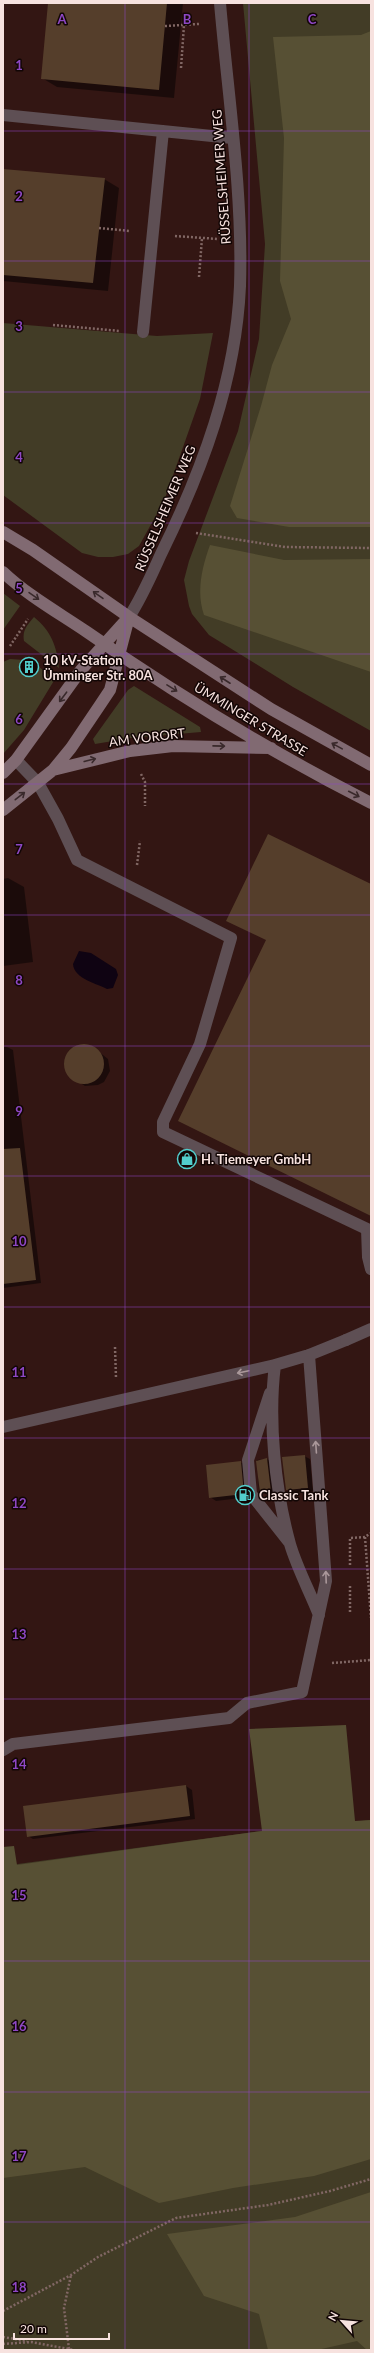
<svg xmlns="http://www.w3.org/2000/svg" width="374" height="2353" viewBox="0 0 374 2353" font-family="Lato,sans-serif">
<rect width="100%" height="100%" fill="#331613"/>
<!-- green -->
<path fill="#423c26" d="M243,3H371V731L293,687L209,635L192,614L189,606L184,580L189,561L238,431L259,339L265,244Z
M3,323L157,336L213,333L200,399L164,501L139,546L128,554L113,557H98L82,553L3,495Z
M3,593L20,606L3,630Z
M34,617C51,631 57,646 59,668L24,641C22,631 27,625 34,617Z
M10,659L24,660L20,667L35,675L39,667L55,679L24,730L3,754V662Z
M134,686L200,727L201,732L131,738L95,744L93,739L128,690Z
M371,1820V2350H3V1866L262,1831Z"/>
<!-- forest -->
<path fill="#575034" d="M371,31V527H289L237,518L230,506L261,406L272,365L291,319L280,281L284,138L273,37L361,35Z
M210,545L284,560L371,559V672L204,615C196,592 202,567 210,545Z
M346,1725L355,1821L371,1820V2159L314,2176L233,2188L159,2203L85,2167L3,2178V1847L14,1846L17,1865L262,1831L249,1729Z
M371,2192V2350H367L357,2341L317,2350H268L259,2314L204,2296L167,2234L295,2217Z"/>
<!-- water -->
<path fill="#0f0312" d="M79,951L91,953L116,969L118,975L113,988L107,989C98,984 74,979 73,964Z"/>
<!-- shadow -->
<path fill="#0007" d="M49,3H183L174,98L57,87L42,78Z
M3,170L104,179L119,188L108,291L3,281Z
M8,878L24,887L33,962L3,966V879Z
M81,1045L93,1047L108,1059L110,1071L104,1082L98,1085L85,1086L68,1075L65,1062L70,1051Z
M3,1047H7L13,1050L41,1283L3,1288Z
M304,1456L310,1459L313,1491L293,1493L287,1489Z
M267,1459L273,1463L277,1494H265L259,1490L257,1460Z
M240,1462L246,1465L249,1497L216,1501L210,1497Z
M370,1544H371V1563Z
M186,1786L192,1790L195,1819L33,1839L28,1836Z"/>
<!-- building -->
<path fill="#553e2b" d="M48,3H167L159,90L41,79Z
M3,169L105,178L93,283L3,275Z
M268,834L371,884V1216L178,1121L266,940L226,921Z
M64 1064a20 20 0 1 1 40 0a20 20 0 1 1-40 0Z
M20,1148L36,1280L3,1284V1149Z
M305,1455L308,1488L286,1490L282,1457Z
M267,1458L271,1492L260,1493L256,1461Z
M241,1461L244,1494L209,1498L206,1465Z
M186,1785L190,1816L27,1837L23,1806Z"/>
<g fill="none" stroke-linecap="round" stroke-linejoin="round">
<!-- path -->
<path stroke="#816764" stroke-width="2.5" stroke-dasharray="2 2" stroke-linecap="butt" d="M165,26L199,24
M181,68L184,25
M99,228L130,231
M175,236L218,239
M199,277L202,238
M53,325L120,331
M196,533L285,547L371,548
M10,646L28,619
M141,774L145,782V806
M137,865L140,841
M115,1347L116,1378
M365,1537L371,1618
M350,1565V1538L365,1537L371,1533
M350,1612V1586
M332,1663L371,1660
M3,2311L71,2275L98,2257L176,2218L268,2205L330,2191L371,2179
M3,2337L27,2341
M3,2344L31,2342L74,2350
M69,2349L64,2308L71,2275"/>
<!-- lane -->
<path stroke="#5e4f54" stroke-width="12" d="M3,115L232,138
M143,332L163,131
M16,760L38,783L58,819L77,860L231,938L200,1044L163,1122V1132L367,1229L368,1257L371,1269
M275,1365C268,1420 275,1490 290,1544C297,1568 310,1592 319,1615
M270,1393L248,1460L251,1494L289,1542
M3,1427L275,1365L309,1355L346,1340
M3,1750L13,1744L229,1718L247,1703L302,1692L326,1581L309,1355"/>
<!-- street -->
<path stroke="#5e4f54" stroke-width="12" d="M129,617C142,597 151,576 161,554C202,471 236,380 240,286C243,193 228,96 220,3
M346,1340L371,1329"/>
<!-- secondary -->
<path stroke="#816a72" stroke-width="12" d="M3,532L33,550L129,617L271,709L371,765
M3,572C27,595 59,613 87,632C177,695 273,753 371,803
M53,770L130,751L173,746L271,748
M3,773L16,760L81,670L127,619
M3,810L53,770L71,748L100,705L110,690L129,617"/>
</g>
<!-- one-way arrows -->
<defs><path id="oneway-shaft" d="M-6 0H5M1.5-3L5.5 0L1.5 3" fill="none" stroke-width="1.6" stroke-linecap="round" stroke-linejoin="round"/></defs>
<g stroke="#39292b">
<use href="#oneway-shaft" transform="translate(98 595) rotate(-145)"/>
<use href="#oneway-shaft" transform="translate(34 596) rotate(35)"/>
<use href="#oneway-shaft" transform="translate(225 680) rotate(-147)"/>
<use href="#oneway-shaft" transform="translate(172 688) rotate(32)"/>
<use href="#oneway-shaft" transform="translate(63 697) rotate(127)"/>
<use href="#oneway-shaft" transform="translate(219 746) rotate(1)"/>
<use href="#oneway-shaft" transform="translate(337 746) rotate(-151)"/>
<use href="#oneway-shaft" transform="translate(90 760) rotate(-14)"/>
<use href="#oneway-shaft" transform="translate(354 794) rotate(27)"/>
<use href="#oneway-shaft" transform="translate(20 796) rotate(-38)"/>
</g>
<g stroke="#aa989a">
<use href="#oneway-shaft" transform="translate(243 1372) rotate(168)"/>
<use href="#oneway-shaft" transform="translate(316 1447) rotate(-94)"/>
<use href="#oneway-shaft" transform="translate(326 1577) rotate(-92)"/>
</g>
<!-- grid -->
<path fill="none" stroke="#8e47c4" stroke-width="1" stroke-opacity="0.55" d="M125,3V2350M249,3V2350M3,131H371M3,261H371M3,392H371M3,523H371M3,654H371M3,784H371M3,915H371M3,1046H371M3,1176H371M3,1307H371M3,1438H371M3,1569H371M3,1699H371M3,1830H371M3,1961H371M3,2092H371M3,2222H371"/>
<!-- icons -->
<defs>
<symbol id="building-ring" viewBox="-11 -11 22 22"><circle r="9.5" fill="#120605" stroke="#52cdcc" stroke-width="1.5"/><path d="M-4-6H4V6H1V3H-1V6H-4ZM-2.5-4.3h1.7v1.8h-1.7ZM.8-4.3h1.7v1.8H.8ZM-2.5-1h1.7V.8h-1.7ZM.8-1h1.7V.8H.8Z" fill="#52cdcc"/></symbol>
<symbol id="shop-ring" viewBox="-11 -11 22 22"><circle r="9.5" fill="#120605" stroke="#52cdcc" stroke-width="1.5"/><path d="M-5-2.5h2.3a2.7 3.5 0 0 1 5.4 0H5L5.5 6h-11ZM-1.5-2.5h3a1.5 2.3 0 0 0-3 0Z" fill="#52cdcc"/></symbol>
<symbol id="fuel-ring" viewBox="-11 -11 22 22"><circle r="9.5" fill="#120605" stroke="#52cdcc" stroke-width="1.5"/><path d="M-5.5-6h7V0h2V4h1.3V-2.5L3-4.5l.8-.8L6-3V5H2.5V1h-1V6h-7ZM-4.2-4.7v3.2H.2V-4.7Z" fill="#52cdcc"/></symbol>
</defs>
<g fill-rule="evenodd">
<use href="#building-ring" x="18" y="656" width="22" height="22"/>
<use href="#shop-ring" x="176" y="1148" width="22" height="22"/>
<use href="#fuel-ring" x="234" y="1484" width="22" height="22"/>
</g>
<g text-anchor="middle" stroke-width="3" stroke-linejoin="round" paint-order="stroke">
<!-- street labels -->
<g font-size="13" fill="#f7e2df" stroke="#120605">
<text transform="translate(221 177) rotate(-94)" y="5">RÜSSELSHEIMER WEG</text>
<text transform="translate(165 508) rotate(-67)" y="5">RÜSSELSHEIMER WEG</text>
<text transform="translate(251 719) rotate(31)" y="5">ÜMMINGER STRASSE</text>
<text transform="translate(147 737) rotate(-7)" y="5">AM VORORT</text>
</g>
<!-- poi labels -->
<g font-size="13" font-weight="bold" fill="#f7e2df" stroke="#120605" text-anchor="start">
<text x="43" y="665">10 kV-Station<tspan x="43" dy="15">Ümminger Str. 80A</tspan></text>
<text x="201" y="1164">H. Tiemeyer GmbH</text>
<text x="259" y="1500">Classic Tank</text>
</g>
</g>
<g font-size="13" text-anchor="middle" font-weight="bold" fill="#8e47c4" stroke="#120605" stroke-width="3" stroke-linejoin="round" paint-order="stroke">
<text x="62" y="24">A</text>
<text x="187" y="24">B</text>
<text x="312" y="24">C</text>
<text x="19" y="70">1</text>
<text x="19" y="201">2</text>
<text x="19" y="331">3</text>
<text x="19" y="462">4</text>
<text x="19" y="593">5</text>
<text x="19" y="724">6</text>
<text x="19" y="854">7</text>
<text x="19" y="985">8</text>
<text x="19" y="1116">9</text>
<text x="19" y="1246">10</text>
<text x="19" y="1377">11</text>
<text x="19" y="1508">12</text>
<text x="19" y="1639">13</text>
<text x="19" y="1769">14</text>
<text x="19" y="1900">15</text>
<text x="19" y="2031">16</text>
<text x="19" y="2161">17</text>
<text x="19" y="2292">18</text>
</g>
<!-- border -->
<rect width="374" height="2353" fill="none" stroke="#f7e2df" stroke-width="8"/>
<!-- north arrow -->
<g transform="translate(342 2321) rotate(297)" stroke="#120605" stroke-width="3" paint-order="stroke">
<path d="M0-3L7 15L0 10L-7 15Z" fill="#f7e2df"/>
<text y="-6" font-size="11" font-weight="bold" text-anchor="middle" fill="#f7e2df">N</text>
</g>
<!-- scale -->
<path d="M14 2333v6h95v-6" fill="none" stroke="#f7e2df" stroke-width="2"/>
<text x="20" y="2333" font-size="12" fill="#f7e2df" stroke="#120605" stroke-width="3" paint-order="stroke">20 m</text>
</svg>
